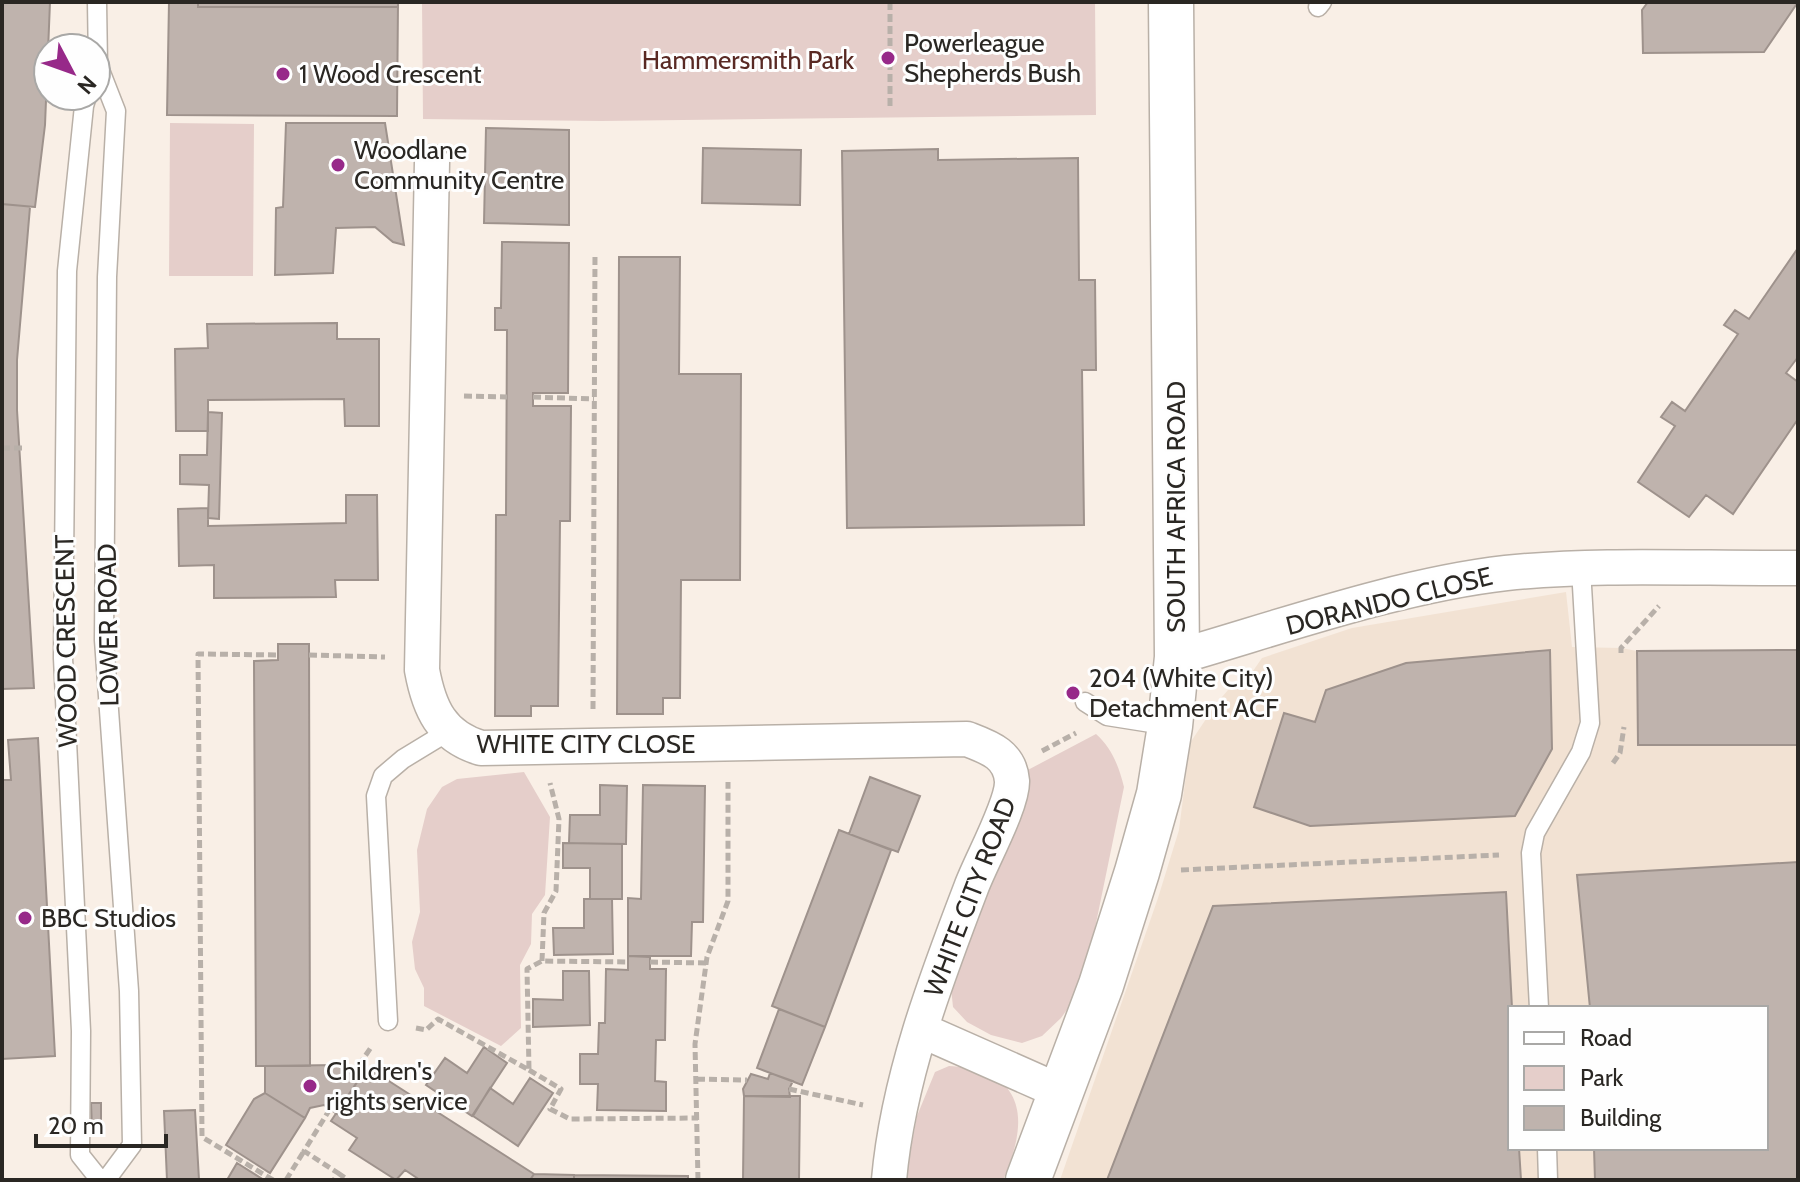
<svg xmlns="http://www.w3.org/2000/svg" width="1800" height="1182" viewBox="0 0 1800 1182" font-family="Cabin,sans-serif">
<rect width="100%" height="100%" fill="#f9efe6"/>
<!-- built -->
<path fill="#f2e2d3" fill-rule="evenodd" d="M1566,592L1572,647L1621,648L1637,651L1798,650V1180H1060L1158,898L1179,830L1190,743L1216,704L1234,683L1253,671L1262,658L1352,628ZM1510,1008H1766V1148H1510Z"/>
<!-- green -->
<path fill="#e5ceca" d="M422,2H1095L1096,115L602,121L423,119Z
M170,123L254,124L253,276H169Z
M1096,734C1112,748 1119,767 1124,787L1088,962L1076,997L1061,1018L1042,1036L1022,1043L991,1035L967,1022L953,1007L951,988L1024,772Z
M524,772L550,817L545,895L532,914L531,944L520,965L521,1028L501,1046L424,1006V988L415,969L412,942L420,912L417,850L427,809L442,787L457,779Z
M949,1066C960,1067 975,1067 986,1072C1032,1094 1020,1141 1003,1180H905L917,1116L935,1072Z"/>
<!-- building -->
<path fill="#bfb3ad" stroke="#9e928c" stroke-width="2" d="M2,2H50L45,125L35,207L2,204Z
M169,2H398L397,116L167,115Z
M198,2H398V7H198Z
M198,2H398V7H198Z
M1648,2H1798L1764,52L1643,53L1642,10Z
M286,123H385L404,245L393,242L375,227L336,228L333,273L275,275L276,208L283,207Z
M486,128L569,130V225L484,223Z
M703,148L801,150L800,205L702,203Z
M938,149V160L1078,158L1079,280H1095L1096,370H1082L1084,525L847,528L842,151Z
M2,204L35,207H30L17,360V410L34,688L2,689Z
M502,242L569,243L568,393H533V406H571L570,521H560L558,706H531V716H495L496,515H506L507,330H495V308H501Z
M1798,248V357L1786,373L1798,382V419L1733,514L1706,495L1689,517L1638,482L1675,426L1661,417L1672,402L1685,411L1738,334L1724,325L1735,310L1749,319Z
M619,257H680L679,374H741L740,580H681L680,698H663V714H617Z
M337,323V339H379V426H345L344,399L208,400V431H176L175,349L208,348L207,324Z
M208,412L222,413L219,519L208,518L209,485L180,484V455H207Z
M346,495H377L378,580H335L336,597L214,598V565L179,566L178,509L208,508V526L346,523Z
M278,644H309L310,1066H256L254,661L278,660Z
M1550,650L1552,749L1515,816L1310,826L1254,807L1284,713L1315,722L1326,690L1406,663Z
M1798,650V745H1638L1637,651Z
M38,738L55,1056L2,1059V780H11L8,740Z
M870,777L920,796L898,852L849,834Z
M600,785L627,786L626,844L569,843L570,815H600Z
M643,785L705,786L703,922H692L691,956H628V898L641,899Z
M839,830L891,850L825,1027L772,1006Z
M563,843L622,844V899H590V868H563Z
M1798,862V1180H1595L1594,1148H1766V1008H1590L1577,875Z
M1506,892L1512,1008L1510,1148H1519L1521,1180H1107L1213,906Z
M584,899H612L613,954L554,955L553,928H584Z
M628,956L650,957V969H666L665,1040H656L655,1081L666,1082V1111L597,1110L598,1084H580V1054H598L599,1023H605L606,969L628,970Z
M563,971H589L590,1025L533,1027V999L563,1000Z
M779,1009L825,1027L802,1085L757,1068Z
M484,1047L507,1063L472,1116L426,1085L445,1058L467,1073Z
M336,1065L359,1079L337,1114L324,1105L310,1108L305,1118L265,1093V1066Z
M367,1067L534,1174L530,1180H420L405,1170L396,1180L349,1150L357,1138L331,1121Z
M770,1073L793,1081L789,1089L790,1097L744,1096L743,1089L751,1074L768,1079Z
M530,1078L553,1093L518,1146L473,1116L490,1088L513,1104Z
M265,1093L305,1118L270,1173L226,1145L254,1099Z
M744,1096H800L799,1180H743Z
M91,1103H101V1126L92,1127Z
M195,1110L199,1180H167L164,1111Z
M237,1163L264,1180H227Z
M534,1174L574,1175V1180H530Z
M574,1175L688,1176V1180H574Z"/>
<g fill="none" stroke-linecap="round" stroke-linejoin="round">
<defs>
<path id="lane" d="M1318,7L1322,2
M98,65L116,111L107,277L104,640L129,991L132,1145L106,1180
M96,72L98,65L97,2
M87,96L84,106L67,271L63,658L81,1031L80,1155L100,1180
M1085,702L1107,716L1170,726
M1539,1008L1531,853L1535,833L1581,752L1590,723L1581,569
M388,1021L376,796L383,776L403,759L449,731
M1547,1148L1548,1180"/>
<path id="street" d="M432,162L422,670C429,708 441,736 481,748L967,739C988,747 1010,754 1012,781C1013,804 980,863 971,888C935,982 898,1079 889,1180
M1177,657C1281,627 1400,585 1506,573C1603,563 1701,569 1798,568
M921,1030L1061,1092"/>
<path id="secondary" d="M1028,1180L1101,985L1137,872L1159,794L1170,726L1177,657L1171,2"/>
</defs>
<!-- lane casing -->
<use href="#lane" stroke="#b9b0a7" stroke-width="21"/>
<!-- street casing -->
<use href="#street" stroke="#b9b0a7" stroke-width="37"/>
<!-- secondary casing -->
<use href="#secondary" stroke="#b9b0a7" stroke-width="47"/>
<!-- path -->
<path stroke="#b8b0a9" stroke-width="5" stroke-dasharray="8 4" stroke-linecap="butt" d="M890,2V109
M464,396L507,397
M533,397L594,399
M2,448H26
M1621,653V648L1659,606
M309,655L385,657
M593,709L595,254
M1042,751L1076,733
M1613,763L1620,753L1624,727
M1181,870L1499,855
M542,961L544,913L556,891L559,819L550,783
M650,962L706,963
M416,1028L426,1030L438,1019L529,1070L527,969L542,961L628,962
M529,1070L561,1089L550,1109L570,1119L698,1118
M352,1075L372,1046
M697,1079L747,1080
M789,1089L863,1105
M330,1109L304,1151L338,1173L334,1180
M338,1173L348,1180
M273,1180L202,1137L198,654L278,655
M286,1180L304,1151
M698,1180L695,1044L707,957L728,901V782"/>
<!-- lane -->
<use href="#lane" stroke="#fff" stroke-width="18"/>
<!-- street -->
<use href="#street" stroke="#fff" stroke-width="34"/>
<!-- secondary -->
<use href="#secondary" stroke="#fff" stroke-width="44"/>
</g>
<!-- markers -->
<g fill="#972989" stroke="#fefefe" stroke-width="3">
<circle cx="888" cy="58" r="8"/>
<circle cx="283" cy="74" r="8"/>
<circle cx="338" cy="165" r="8"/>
<circle cx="1073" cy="693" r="8"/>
<circle cx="25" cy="918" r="8"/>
<circle cx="310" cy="1086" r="8"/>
</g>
<g text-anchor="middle" stroke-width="6" stroke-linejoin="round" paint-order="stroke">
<!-- poi labels -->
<g font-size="26" fill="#2a2723" stroke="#fefefe" text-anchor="start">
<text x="904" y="52">Powerleague<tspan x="904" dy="30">Shepherds Bush</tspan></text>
<text x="299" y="83">1 Wood Crescent</text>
<text x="354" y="159">Woodlane<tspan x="354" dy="30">Community Centre</tspan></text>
<text x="1089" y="687">204 (White City)<tspan x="1089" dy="30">Detachment ACF</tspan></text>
<text x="41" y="927">BBC Studios</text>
<text x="326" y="1080">Children's<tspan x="326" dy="30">rights service</tspan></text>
</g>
<!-- park labels -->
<g font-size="26" fill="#592923" stroke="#fefefe">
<text x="748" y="69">Hammersmith Park</text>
</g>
<!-- street labels -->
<g font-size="26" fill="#2a2723" stroke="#fefefe">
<text transform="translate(1176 507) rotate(-90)" y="9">SOUTH AFRICA ROAD</text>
<text transform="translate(1389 601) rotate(-14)" y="9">DORANDO CLOSE</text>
<text transform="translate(108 625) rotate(-91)" y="9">LOWER ROAD</text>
<text transform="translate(66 641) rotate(-91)" y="9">WOOD CRESCENT</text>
<text x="586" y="753">WHITE CITY CLOSE</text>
<text transform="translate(970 897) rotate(-69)" y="9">WHITE CITY ROAD</text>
</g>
</g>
<!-- border -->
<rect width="1800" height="1182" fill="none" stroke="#2a2723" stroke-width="8"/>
<!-- legend -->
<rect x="1508" y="1006" width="260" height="144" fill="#fefefe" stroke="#a9a8a6" stroke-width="2"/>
<rect x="1524" y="1032" width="40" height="12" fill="#ffffff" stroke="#a9a8a6" stroke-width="2"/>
<text x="1580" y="1046" font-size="24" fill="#2a2723">Road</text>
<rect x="1524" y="1066" width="40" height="24" fill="#e5ceca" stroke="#a9a8a6" stroke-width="2"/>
<text x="1580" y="1086" font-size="24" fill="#2a2723">Park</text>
<rect x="1524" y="1106" width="40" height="24" fill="#bfb3ad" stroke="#a9a8a6" stroke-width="2"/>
<text x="1580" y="1126" font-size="24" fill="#2a2723">Building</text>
<!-- north arrow -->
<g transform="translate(72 72) rotate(131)"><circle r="38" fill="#fefefe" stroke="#a9a8a6" stroke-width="2"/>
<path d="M0-6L14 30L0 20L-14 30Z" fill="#972989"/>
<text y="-12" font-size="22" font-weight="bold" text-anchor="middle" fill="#2a2723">N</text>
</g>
<!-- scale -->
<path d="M36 1134v12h130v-12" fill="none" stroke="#2a2723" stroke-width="4"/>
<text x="48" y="1134" font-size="24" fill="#2a2723" stroke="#fefefe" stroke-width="6" paint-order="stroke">20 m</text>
</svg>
